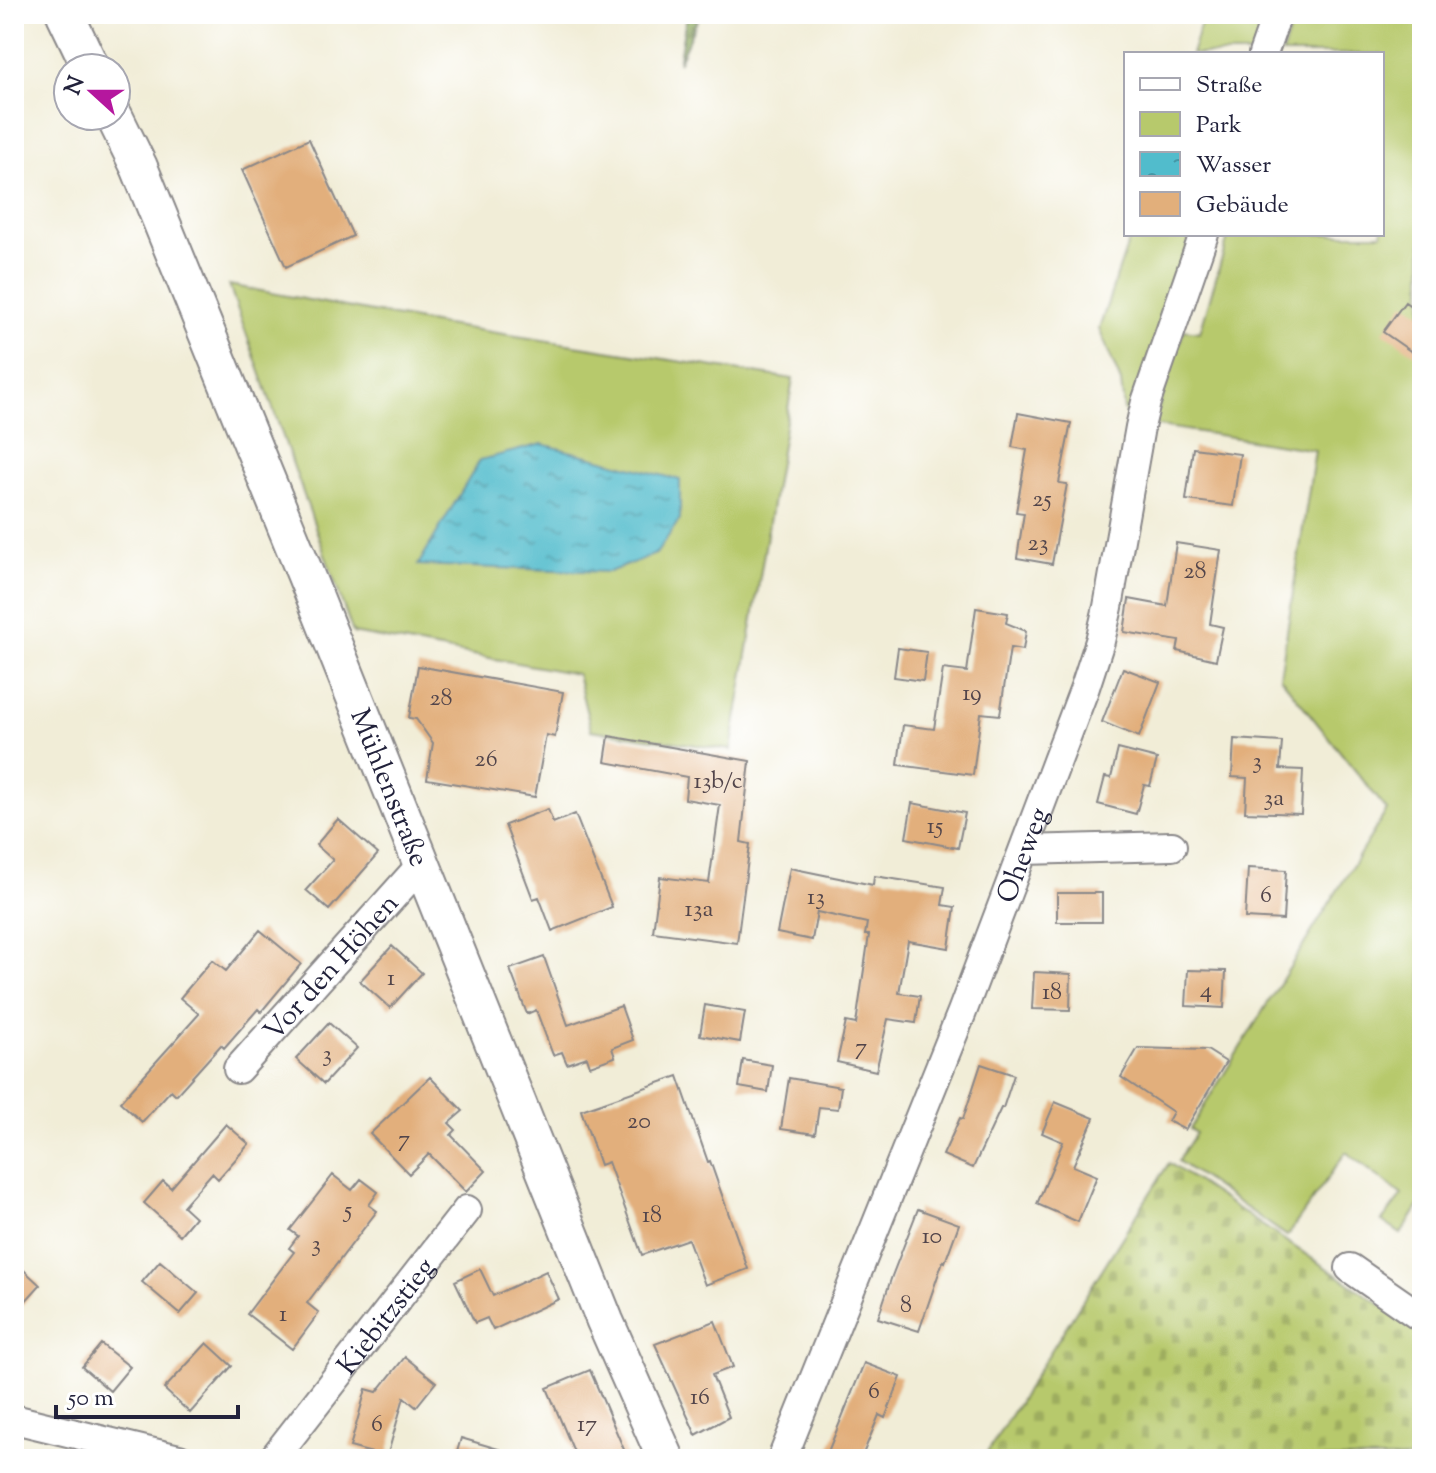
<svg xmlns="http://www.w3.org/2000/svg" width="1436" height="1473" viewBox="0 0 1436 1473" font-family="'Sorts Mill Goudy',serif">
<defs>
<pattern id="forest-firs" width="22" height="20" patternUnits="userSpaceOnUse" patternTransform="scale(2)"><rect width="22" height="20" fill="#91ad60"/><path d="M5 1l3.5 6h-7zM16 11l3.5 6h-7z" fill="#768c50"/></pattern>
<pattern id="cemetery-stones" width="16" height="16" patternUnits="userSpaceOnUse" patternTransform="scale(2)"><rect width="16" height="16" fill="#b7c96c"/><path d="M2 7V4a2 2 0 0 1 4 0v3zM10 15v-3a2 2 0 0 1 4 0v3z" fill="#9dac5e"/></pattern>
<pattern id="water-ripples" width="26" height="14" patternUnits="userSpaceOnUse" patternTransform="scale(2)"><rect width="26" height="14" fill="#51bccc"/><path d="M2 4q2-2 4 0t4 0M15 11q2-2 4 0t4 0" fill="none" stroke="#4398a7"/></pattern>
</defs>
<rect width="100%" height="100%" fill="#fff"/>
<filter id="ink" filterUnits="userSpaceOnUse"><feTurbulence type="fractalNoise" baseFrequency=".0125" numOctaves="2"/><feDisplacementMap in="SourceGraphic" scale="16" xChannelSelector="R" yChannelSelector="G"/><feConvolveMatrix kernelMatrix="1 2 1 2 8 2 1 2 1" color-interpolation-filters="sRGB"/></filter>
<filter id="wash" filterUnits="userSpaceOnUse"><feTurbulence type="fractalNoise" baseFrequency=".006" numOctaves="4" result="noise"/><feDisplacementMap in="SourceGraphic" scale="32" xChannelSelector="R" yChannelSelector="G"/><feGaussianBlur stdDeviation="1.8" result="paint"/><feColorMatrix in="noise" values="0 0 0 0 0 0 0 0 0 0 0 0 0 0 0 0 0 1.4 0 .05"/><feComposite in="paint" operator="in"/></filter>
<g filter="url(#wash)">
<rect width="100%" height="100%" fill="#f1edd7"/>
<!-- green -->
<path fill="#b7c96c" stroke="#6c7654" stroke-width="2" d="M1204,14H1293L1278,54H1191Z
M1295,14H1422V1201L1401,1234L1382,1221L1402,1195L1346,1152L1287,1236L1178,1161L1196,1133L1190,1129L1387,810L1280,677L1315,450L1153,425L1184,330L1200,332L1229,234H1382V54H1282Z
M1131,234H1215L1130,422L1124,410L1121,382L1099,329Z
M229,285L420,321L793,379L731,750L591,730L577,674L353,633Z"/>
<!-- forest -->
<path fill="url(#forest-firs)" stroke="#5a684e" stroke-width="2" d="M687,14H700L678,63Z"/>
<!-- cemetery -->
<path fill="url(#cemetery-stones)" stroke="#6c7654" stroke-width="2" d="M1169,1163L1422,1332V1444L1412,1459H983Z"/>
<!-- water -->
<path fill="url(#water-ripples)" stroke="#3a6f84" stroke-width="2" d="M542,444L680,480V519L656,554L609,572L418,565L480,460Z"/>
<g id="blocks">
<!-- building -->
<path fill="#e2af7b" d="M309,139L353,236L286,267L242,170Z
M1405,302L1422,314V359L1383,332Z
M1018,413L1071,423L1059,483L1067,484L1052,564L1017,558L1024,513L1016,512L1027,450L1012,447Z
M1193,448L1240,454L1233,506L1186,500Z
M1176,543L1221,550L1210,624L1223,627L1216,660L1177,651L1179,641L1124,632L1129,599L1167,606Z
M976,608L1008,613L1006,623L1026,631L1023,650L1010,648L1000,715L981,713L973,775L898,765L903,725L934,729L943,669L967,672Z
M898,648L927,652L923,681L894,677Z
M418,666L563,692L555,737L546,735L535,797L427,779L433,743L416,719L409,718Z
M1123,668L1160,682L1139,737L1102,722Z
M609,736L750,761L741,842L750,844L737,943L653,932L660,877L709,883L720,805L685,799L687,777L605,762Z
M1234,739L1282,742L1280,769L1303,770L1301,814L1245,812L1247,778L1232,777Z
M1118,749L1157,759L1150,786L1144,785L1136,814L1098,804L1105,777L1111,778Z
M912,803L965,813L958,848L906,838Z
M548,809L553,823L575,814L612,907L552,931L539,897L533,899L505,825Z
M338,819L378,854L329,910L306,890L333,860L316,845Z
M790,868L873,885L874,876L945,887L942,905L955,907L949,948L908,941L899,993L920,996L916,1023L888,1019L876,1071L837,1062L846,1022L856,1024L869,935H865L867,923L817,912L812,940L777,933Z
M1248,868L1286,870L1283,920L1245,918Z
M1057,893H1102V922H1057Z
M260,930L301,964L261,1012L258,1009L224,1048L221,1045L176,1095L171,1090L142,1122L120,1102L199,1014L180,998L212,960L226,971Z
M392,946L422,973L390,1008L360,981Z
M544,957L568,1025L621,1006L633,1040L612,1048L615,1057L590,1066L587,1057L567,1064L562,1052L553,1055L536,1010L527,1014L510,969Z
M1188,970L1226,971L1224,1008L1186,1006Z
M1034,972L1071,974L1070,1010L1032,1009Z
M705,1005L745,1012L740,1042L700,1035Z
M329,1023L357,1048L324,1084L296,1059Z
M1138,1048L1207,1050L1226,1062L1185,1130L1168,1121L1173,1112L1121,1077Z
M743,1060L772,1065L768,1092L739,1087Z
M981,1064L1014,1075L1003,1108H1001L973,1168L943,1155L960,1118L963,1119Z
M678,1076L708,1162L710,1161L748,1269L705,1285L688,1239L642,1255L608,1162L600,1165L581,1110Z
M430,1077L463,1111L449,1123L456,1130L451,1135L486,1171L466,1192L429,1154L409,1174L370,1134Z
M789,1078L841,1087L838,1109L819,1107L815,1134L781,1129Z
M1055,1102L1094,1118L1073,1166L1097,1176L1078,1222L1037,1204L1063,1142L1042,1133Z
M226,1124L249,1144L218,1179L212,1173L183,1206L195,1217L180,1235L144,1203L163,1181L171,1188Z
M333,1175L352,1190L361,1179L378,1192L369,1205L377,1211L307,1303L319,1313L292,1349L247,1314L294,1252L289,1248L298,1236L290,1230Z
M918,1209L959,1224L945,1262L943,1261L919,1331L878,1318L892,1276Z
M14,1261L40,1285L14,1314Z
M160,1261L198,1293L180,1314L142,1282Z
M480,1269L493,1296L546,1271L559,1299L493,1330L487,1318L475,1323L455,1281Z
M715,1321L733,1367L712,1375L729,1417L696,1435L655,1344Z
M207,1343L232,1366L190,1413L164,1389Z
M101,1344L130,1367L110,1391L82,1367Z
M405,1357L436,1382L416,1407L404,1397L387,1457L350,1447L366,1389L377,1392Z
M864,1363L901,1377L885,1418L879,1415L861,1459H825Z
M590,1370L628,1459H577L547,1388Z
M461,1438L515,1454L514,1459H455Z"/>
</g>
</g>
<g filter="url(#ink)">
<use href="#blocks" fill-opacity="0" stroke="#8a8889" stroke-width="2"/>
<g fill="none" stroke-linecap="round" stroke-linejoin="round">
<defs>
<g id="minor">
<path d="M1263,54L1277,14"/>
<path d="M1024,850L1172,846"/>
<path id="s1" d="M238,1069L421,865"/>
<path d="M1350,1268L1422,1318"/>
<path d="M14,1419L179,1459"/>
<path id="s2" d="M273,1459L467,1210"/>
<path id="s3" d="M782,1459L962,1012L1085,687L1100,641L1108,607L1140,427L1146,402L1204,234"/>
</g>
<g id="major">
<path d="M65,14L91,68"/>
<path id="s4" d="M114,116L139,167L313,593L605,1321L666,1459"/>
</g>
</defs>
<!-- minor casing -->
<use href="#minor" stroke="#8a8889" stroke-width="32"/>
<!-- major casing -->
<use href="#major" stroke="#8a8889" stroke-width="40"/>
<!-- minor -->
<use href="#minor" stroke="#fff" stroke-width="28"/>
<!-- major -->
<use href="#major" stroke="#fff" stroke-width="36"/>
</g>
</g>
<g text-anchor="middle" stroke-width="8" stroke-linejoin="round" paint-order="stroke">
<!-- number labels -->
<g font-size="24" fill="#52454b">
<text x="1042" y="506">25</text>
<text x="1038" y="550">23</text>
<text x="1195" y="578">28</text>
<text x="972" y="700">19</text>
<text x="441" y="705">28</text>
<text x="486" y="766">26</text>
<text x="1257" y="768">3</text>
<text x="718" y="788">13b/c</text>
<text x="1274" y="805">3a</text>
<text x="935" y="833">15</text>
<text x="1266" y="902">6</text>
<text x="816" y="904">13</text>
<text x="699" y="916">13a</text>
<text x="391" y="985">1</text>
<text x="1206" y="997">4</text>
<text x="1052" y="999">18</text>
<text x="861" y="1054">7</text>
<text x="327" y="1061">3</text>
<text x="639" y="1128">20</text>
<text x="404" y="1146">7</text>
<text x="348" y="1217">5</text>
<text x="652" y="1222">18</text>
<text x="932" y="1243">10</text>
<text x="316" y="1251">3</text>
<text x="906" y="1312">8</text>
<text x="283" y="1321">1</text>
<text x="874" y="1398">6</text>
<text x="700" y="1404">16</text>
<text x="377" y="1431">6</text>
<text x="587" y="1431">17</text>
</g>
<!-- street labels -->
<g font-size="28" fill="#22223b" stroke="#fff">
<text dy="10" stroke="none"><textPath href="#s4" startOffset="726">Mühlenstraße</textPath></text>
<text dy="10" stroke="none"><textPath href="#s3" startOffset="650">Oheweg</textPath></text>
<text dy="10" stroke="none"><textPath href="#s1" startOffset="138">Vor den Höhen</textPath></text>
<text dy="10" stroke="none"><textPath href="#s2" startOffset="182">Kiebitzstieg</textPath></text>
</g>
</g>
<!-- margin -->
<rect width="1436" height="1473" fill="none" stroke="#fff" stroke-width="48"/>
<!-- legend -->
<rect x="1124" y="52" width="260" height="184" fill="#ffffff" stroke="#a7a7b1" stroke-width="2"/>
<rect x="1140" y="78" width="40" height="12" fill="#ffffff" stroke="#a7a7b1" stroke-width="2"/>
<text x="1196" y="92" font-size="24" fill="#22223b">Straße</text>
<rect x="1140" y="112" width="40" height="24" fill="#b7c96c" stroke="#a7a7b1" stroke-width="2"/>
<text x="1196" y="132" font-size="24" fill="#22223b">Park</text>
<rect x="1140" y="152" width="40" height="24" fill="url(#water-ripples)" stroke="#a7a7b1" stroke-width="2"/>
<text x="1196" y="172" font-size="24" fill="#22223b">Wasser</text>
<rect x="1140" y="192" width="40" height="24" fill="#e2af7b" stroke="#a7a7b1" stroke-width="2"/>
<text x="1196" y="212" font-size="24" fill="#22223b">Gebäude</text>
<!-- north arrow -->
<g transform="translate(92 92) rotate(291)"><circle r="38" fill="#ffffff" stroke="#a7a7b1" stroke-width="2"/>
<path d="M0-6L14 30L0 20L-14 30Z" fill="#b5179e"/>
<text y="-12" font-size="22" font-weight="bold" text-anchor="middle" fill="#22223b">N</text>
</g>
<!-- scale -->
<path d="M56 1405v12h182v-12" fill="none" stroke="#22223b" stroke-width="4"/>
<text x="68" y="1405" font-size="24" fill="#22223b" stroke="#ffffff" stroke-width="6" paint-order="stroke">50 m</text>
</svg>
